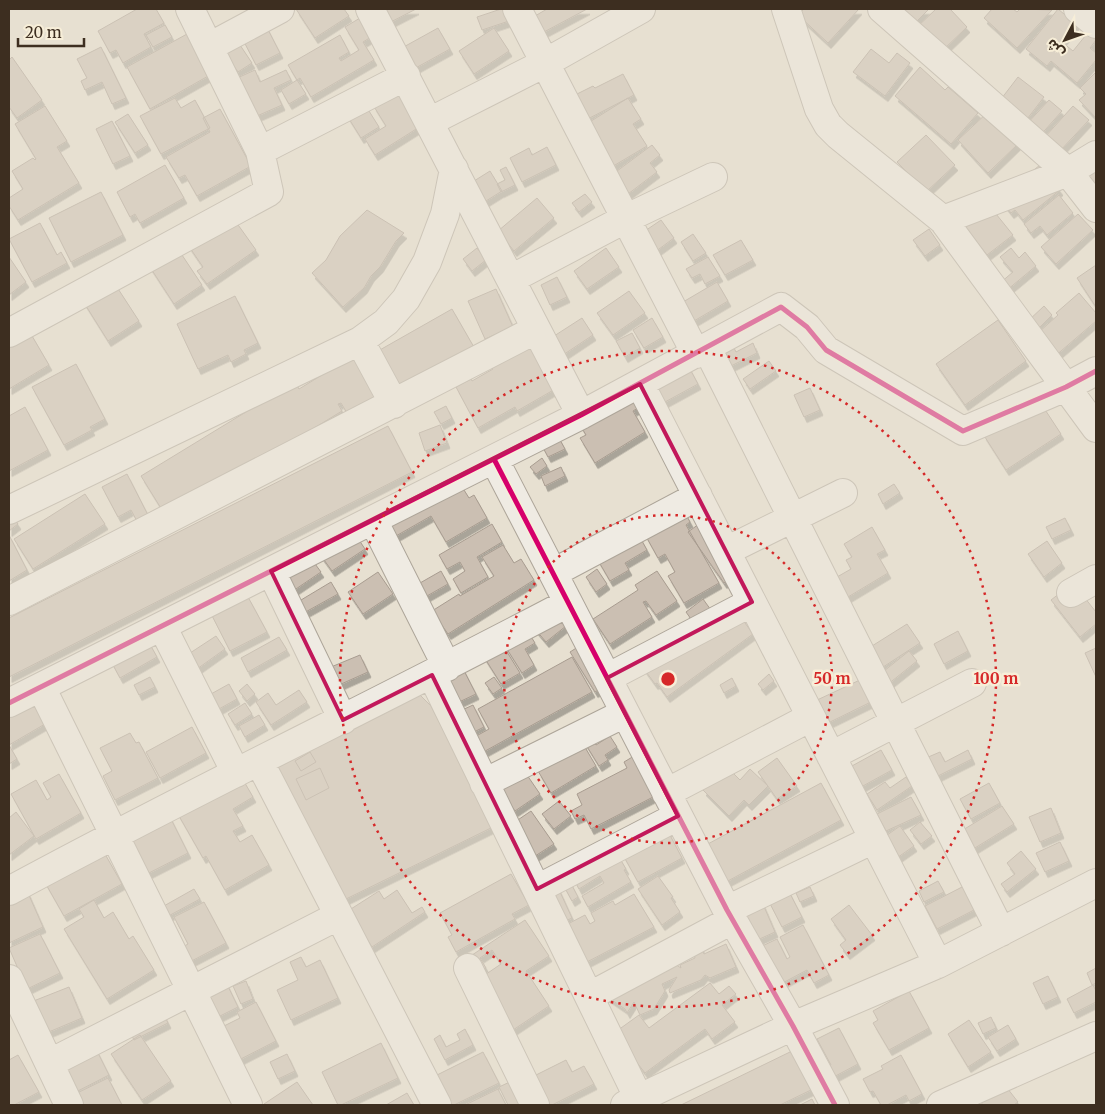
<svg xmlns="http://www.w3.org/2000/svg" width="1105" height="1114" viewBox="0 0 1105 1114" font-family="Merriweather,'Noto Sans Arabic',serif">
<defs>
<filter id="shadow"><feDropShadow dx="3" dy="5.5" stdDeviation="0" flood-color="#0004"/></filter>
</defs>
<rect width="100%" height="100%" fill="#e7e0d1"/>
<!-- building -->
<path fill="#cbbfb2" stroke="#a89c90" filter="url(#shadow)" d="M137,9H156L164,23L144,34L151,47L123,63L116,50L110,53L98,31Z
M296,9H344L349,16L315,38Z
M374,9H416L383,26Z
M501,9H504L509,21L482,30L477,17Z
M547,9H587L544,32L535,16Z
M804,9H859L828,43L798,15Z
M888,9H929L908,30Z
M936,9H950L967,27L940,53L916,28Z
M992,9H1013L1017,12L1020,9L1052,10L1017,48L984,18Z
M1058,9L1076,24L1062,42L1073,51L1090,30L1096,35V40L1090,48L1096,53V60L1077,83L1051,61L1047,66L1026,49Z
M365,15L376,34L363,42L374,60L311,97L300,78L297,80L306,94L289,104L281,90L297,80L288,65L340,35L349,52L339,58L341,61L359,50L345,27Z
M263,20L280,53L256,65L239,32Z
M165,25L172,37L153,47L146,35Z
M438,28L450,49L412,70L400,49Z
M494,28L509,51L474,74L459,51Z
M232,33L252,63L238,72L218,43Z
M187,34L210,75L150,109L127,67Z
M101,47L126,98L112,104L102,82L85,90L81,81L87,78L77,59Z
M871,49L889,63L897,53L910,63L885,96L853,72Z
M12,57L42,100L17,118L9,107V60Z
M920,67L945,90L948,87L978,113L951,144L895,96Z
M255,70L260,82L286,70L291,80L274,88L282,105L257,116L247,92L242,95L235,79Z
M1096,72V118L1079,100L1086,94L1080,88Z
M623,74L634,95L582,122L569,98L593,86L595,88Z
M1018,77L1044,97L1021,127L995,107Z
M398,90L421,126L375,155L365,139L386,126L373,105Z
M175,98L181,108L195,100L210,128L161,154L140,116Z
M628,98L641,119L633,124L647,146L610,168L580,128Z
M1049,100L1062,111L1037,139L1024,127Z
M364,103L379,127L361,138L346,114Z
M45,106L67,141L57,147L79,183L18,220L9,206V198L23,189L12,171L33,158L35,160L36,159L15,124Z
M1073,106L1089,120L1059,152L1044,138Z
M220,109L251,166L197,196L185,175L179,178L166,157L210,132L203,118Z
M989,111L1019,143L988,173L958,140Z
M128,114L148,145L135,153L115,122Z
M112,121L130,156L113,164L96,129Z
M926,135L955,165L926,192L897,162Z
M652,145L660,155L650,163L657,172L628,194L613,174Z
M547,147L556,165L522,182L510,158L529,148L532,155Z
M1096,159V187L1082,171Z
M165,165L184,198L140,223L135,214L130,217L117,192Z
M1040,165L1060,190L1023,220L1015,210L1011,213L999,198Z
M506,167L515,185L501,192L497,184L505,180L500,170Z
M490,171L502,191L486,201L474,181Z
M101,192L123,235L71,262L49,218Z
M585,194L592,202L579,212L572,203Z
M1059,195L1073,213L1047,235L1040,226L1031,233L1024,224Z
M537,198L554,218L514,251L498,231Z
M988,204L1013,235L987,255L963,224Z
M367,210L404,233L396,241L380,267L371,276L364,288L343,307L312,273L326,260L340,236Z
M1078,214L1093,230L1056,264L1041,247Z
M231,215L256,250L207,284L197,271L203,267L188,245Z
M661,220L674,238L655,252L642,233Z
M40,223L57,255L61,252L67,263L32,282L9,239Z
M929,229L940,245L925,256L913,240Z
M693,234L706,253L693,261L681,242Z
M741,240L753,260L725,275L713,255Z
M174,243L202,285L174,304L146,261Z
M477,248L486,260L472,271L463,259Z
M606,248L619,267L587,289L574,271Z
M1011,248L1019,258L1025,252L1036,266L1001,295L994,288L1013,272L1000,257Z
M9,257L26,282L9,295Z
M708,257L720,276L705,284L700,274L692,278L686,269Z
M1096,265V307L1077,278Z
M557,277L567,297L550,305L541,285Z
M111,278L139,321L108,341L81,298Z
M717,282L728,301L694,321L683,302Z
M496,289L513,327L485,339L468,301Z
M629,291L645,313L613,335L597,313Z
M1079,293L1096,313V321L1047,363L1029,341L1058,315L1056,313Z
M235,296L258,343L244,350L246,354L231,362L228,355L198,369L177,324Z
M1044,306L1052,315L1037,330L1028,321Z
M452,309L475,349L401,391L378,351Z
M582,318L593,335L563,355L551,338Z
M652,318L663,337L644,348L633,330Z
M998,320L1026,361L965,405L936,364Z
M25,324L49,365L9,389V334Z
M632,333L640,348L625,357L616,341Z
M753,343L757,353L729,367L721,352L733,346L736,352Z
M532,344L557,388L517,411L515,407L478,428L456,387L471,379L472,381L493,369L491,367Z
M353,356L381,399L350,418L341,403L338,404L342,411L167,518L141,476L295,382L299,389Z
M684,358L698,384L665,402L651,376Z
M769,361L776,371L750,389L743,379Z
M76,364L105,419L90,427L92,430L64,445L32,387Z
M810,388L820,410L804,417L794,395Z
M633,389L643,405L633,411L645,432L595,463L580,438L586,435L576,418Z
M1038,399L1061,434L1006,470L983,434Z
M446,406L452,418L441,424L434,412Z
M25,407L48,450L9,471V416Z
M440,425L447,443L425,451L419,433Z
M388,426L412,472L9,677V618Z
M555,431L565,449L548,457L539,440Z
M542,458L547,466L536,474L530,467Z
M561,467L565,476L545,486L541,476Z
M127,474L149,517L138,523L131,510L118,517L102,487Z
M459,482L469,498L474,495L487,518L446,542L431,516L389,540L377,520Z
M894,484L900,493L883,504L878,494Z
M85,494L105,524L33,569L14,539Z
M678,500L690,522L686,525L719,583L684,603L668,576L675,572L665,554L658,558L638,522Z
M9,511L18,524L9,531Z
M1065,518L1071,530L1052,539L1046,527Z
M492,524L502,542L477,557L488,577L461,593L453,579L465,571L460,562L447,569L439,555Z
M699,524L734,575L724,583L688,532Z
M633,525L647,550L625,563L629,570L610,581L592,550Z
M872,527L885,550L877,554L888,573L848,597L837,577L851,569L846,560L852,557L844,544Z
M353,531L365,549L332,571L319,553Z
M9,535L27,570L9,581Z
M1047,541L1062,563L1044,577L1028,554Z
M503,545L514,563L521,559L534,580L448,634L432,611L459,594L460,596L494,576L482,557Z
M310,557L321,572L290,593L280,578Z
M597,569L607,584L596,592L586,577Z
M441,571L448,584L427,596L420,583Z
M657,571L677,601L656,615L646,601L643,602L652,617L610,644L593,619L638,590L635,585Z
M378,572L393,594L363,614L348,592Z
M331,582L338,594L302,614L296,603Z
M1073,583L1096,612V624L1080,637L1051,600Z
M248,597L267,632L230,651L204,600Z
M703,599L716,617L732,605L753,634L667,697L657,683L655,684L636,658L698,629L686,612Z
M555,612L566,626L546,642L535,629Z
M523,624L535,643L525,649L534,665L522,673L500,638Z
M907,624L920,643L877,671L864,651Z
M958,631L968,651L944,664L934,644Z
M143,632L157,657L120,678L106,652Z
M496,634L520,673L501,684L477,646Z
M216,636L225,649L197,669L187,655Z
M279,637L287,650L248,672L241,658Z
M581,645L607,685L595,692L570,652Z
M1096,648V677L1085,653Z
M909,651L917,661L887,685L879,675Z
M360,655L368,672L339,685L331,667Z
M572,657L592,692L478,755L469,740L489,729L478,709Z
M460,663L476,694L457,703L441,673Z
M769,674L774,681L763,690L758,684Z
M150,677L155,687L139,695L134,685Z
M494,677L502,688L493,694L485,683Z
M732,678L736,686L724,693L720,685Z
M862,679L873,701L826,724L815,701Z
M229,684L237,699L219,709L211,694Z
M247,684L255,694L247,701L239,691Z
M299,690L307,702L271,725L256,702L268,693L276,705Z
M417,692L431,706L493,827L344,900L275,768Z
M31,701L45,724L9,745L17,759L9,764V714Z
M245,703L252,714L235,725L228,714Z
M473,705L484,727L460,739L449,716Z
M259,715L265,725L245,737L239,726Z
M192,727L206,753L160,778L146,752Z
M585,728L596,745L610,736L617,747L605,755L608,760L599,766L578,732Z
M576,732L596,766L551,793L538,771Z
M130,733L136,743L139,742L158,778L115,800L103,776L112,771L100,748Z
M881,750L892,770L852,792L841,772Z
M968,750L972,759L936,777L926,758L940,752L945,762Z
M310,752L316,762L301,771L295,761Z
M634,756L655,796L591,829L584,815L575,819L571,811L582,805L577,794L627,768L624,762Z
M777,758L797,786L777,799L758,772Z
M727,767L740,780L750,769L768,786L749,805L744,800L729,816L703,790Z
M320,768L329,788L306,800L296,779Z
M239,773L253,797L233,809L243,826L233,831L240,842L252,835L269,865L225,890L206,856L203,858L175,809Z
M59,774L81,813L36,839L11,794L36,780L47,800L51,797L43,783Z
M490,775H527L540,794L515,811Z
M906,777L912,786L877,810L867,794L885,782L890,788Z
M821,783L841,820L726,882L706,845Z
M989,783L1000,803L971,819L960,799Z
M911,797L921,815L886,831L877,814Z
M559,801L571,816L554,829L542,814Z
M1002,806L1014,824L970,851L958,833Z
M1051,808L1061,833L1040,842L1029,817Z
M167,811L188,853L145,875L123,832Z
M531,811L554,844L532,858L506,828Z
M16,812L34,836L9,855V818Z
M663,822L682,858L638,882L618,846Z
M920,822L932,836L921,844L910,830Z
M900,826L914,846L894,860L880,840Z
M97,840L122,884L64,916L39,872Z
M1060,842L1069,861L1045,872L1036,853Z
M612,845L626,869L624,870L631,882L588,907L582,896L604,883L600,876L579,889L571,874Z
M1021,851L1036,869L1007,892L1001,884L1015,874L1007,863Z
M511,874L529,905L512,914L515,919L456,952L448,937L452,935L440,913Z
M567,876L578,897L572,901L560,879Z
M658,876L673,897L671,898L680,912L662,925L638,889Z
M783,880L802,917L782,927L763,890Z
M555,881L572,918L552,927Z
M938,881L944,892L924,902L919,891Z
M24,884L43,927L9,943V891Z
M964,886L976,909L937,929L925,906Z
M810,887L814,896L800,902L796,893Z
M194,889L200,899L161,920L155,911Z
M397,890L412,913L422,907L425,912L372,947L357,924L340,916L379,891L384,899Z
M634,894L654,927L585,963L564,926L585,915L590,924L595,921L591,913L613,901L615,905Z
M759,895L775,932L753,942L734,906Z
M94,900L104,918L113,912L129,939L133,936L154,970L107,999L64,929L84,917L79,909Z
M204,902L226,943L182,966L174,952L188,944L174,917Z
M849,905L872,935L847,954L840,945L846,940L831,919Z
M525,920L549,956L526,971L549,1006L510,1032L476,981L501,964L492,950L480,958L486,968L473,977L463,961Z
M803,925L829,975L814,983L807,970L777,986L758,948L777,939L787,959L790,957L780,937Z
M40,934L60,973L21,992L12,974L19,971L9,948Z
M699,942L704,954L726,944L736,967L710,978L705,975L701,980L670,993L669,990L677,977L662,984L665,991L654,1009L640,1015L634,1002L627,1013L625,1009L606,996L663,956L681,968L680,965L695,958L693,951Z
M301,957L306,967L320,960L338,998L291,1020L277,990L298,980L290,962Z
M1096,968V983L1092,985L1087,973Z
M222,974L238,1007L214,1019L197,985Z
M1048,976L1058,997L1043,1004L1033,983Z
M246,981L253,999L241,1004L233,986Z
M710,983L719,994L729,986L736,994L722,1005L735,1022L712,1039L705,1029L645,1073L614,1033L639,1015L649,1028Z
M1093,985L1096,991V1002L1074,1013L1067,999Z
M69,987L82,1018L44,1034L31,1002Z
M909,991L929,1028L889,1050L873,1023L878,1020L873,1011Z
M156,999L168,1023L134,1040L122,1016Z
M256,1002L276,1041L233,1063L216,1030L240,1018L237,1012Z
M991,1017L996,1028L983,1034L978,1023Z
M969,1020L991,1052L968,1067L948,1034Z
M1008,1025L1016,1039L997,1051L988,1037Z
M839,1028L858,1064L828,1080L823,1070L831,1065L817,1039Z
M465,1029L473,1045L445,1060L434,1039L440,1035L446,1047L460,1040L457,1034Z
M140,1035L171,1081L142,1100L111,1054Z
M92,1041L109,1075L72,1094L55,1059Z
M381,1043L398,1078L341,1105H338L322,1072Z
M792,1051L811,1090L780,1105H681Z
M483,1052L499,1083L454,1105H441L429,1079Z
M287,1054L295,1071L278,1079L270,1062Z
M18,1055L39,1092L14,1105H9V1060Z
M901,1055L922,1094L909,1101L906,1095L887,1105H881L873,1091L870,1092L863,1079L883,1069L881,1066Z
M566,1060L572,1072L584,1066L594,1084L552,1105H539L526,1080Z
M108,1078L122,1105H76L71,1096Z
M514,1080L526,1105H508L499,1087Z
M297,1082L313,1105H264V1104Z
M1004,1084L1018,1102L1014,1105H983L980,1101Z
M498,1089L506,1105H465Z
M407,1093L414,1105H386Z
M812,1099L815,1105H800Z"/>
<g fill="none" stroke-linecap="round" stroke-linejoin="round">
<defs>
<path id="minor" d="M370,9L581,415
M517,9L696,354
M786,9L819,109L828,125L838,135L943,220L1096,428
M882,9L1068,172L1096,208
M1078,9L1096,24
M209,47L280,9
M429,122L545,63L641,9
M260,151L406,76
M943,220L1068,172L1096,155
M511,279L625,219L713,177
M9,333L269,192L260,151L190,9
M360,341L394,404
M707,348L1001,932
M640,384L938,964
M494,459L727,910L793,1026L835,1105
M9,510L360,341L386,322L406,299L427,262L445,214L454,169
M373,520L447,667
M726,551L843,493
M271,571L343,720
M553,573L698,496
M1071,593L1096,579
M9,601L535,330
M162,626L236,773
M432,675L639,1099
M607,678L752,602
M41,687L248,1105
M9,703L581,415L781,307L807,327L826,350L963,431L1066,387L1096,371
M831,756L972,683
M259,761L437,1105
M484,783L625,713
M666,793L811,717
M537,889L678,816
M9,891C193,791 383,701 568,603
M727,910L874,839
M468,968L535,1105
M9,979L69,1105
M590,996L732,920
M50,1063L338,916
M625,1105L793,1026L938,964L1096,883
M941,1105L1096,1036"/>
</defs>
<!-- minor casing -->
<use href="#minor" stroke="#ada599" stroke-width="30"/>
<!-- minor -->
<use href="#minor" stroke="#efebe3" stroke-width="28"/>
<defs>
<path id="cycleway" d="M494,459L727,910L793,1026L835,1105
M9,703L581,415L781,307L807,327L826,350L963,431L1066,387L1096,371"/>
</defs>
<!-- cycleway casing -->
<use href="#cycleway" stroke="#f7eed8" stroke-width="8"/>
<!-- cycleway -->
<use href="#cycleway" stroke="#d6006c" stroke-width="5"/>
</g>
<!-- marked area -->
<path d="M0 0H1105V1114H0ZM640,384L752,602L607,678L678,816L537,889L432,675L343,720L271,571Z" fill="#e7e0d1" fill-opacity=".55" fill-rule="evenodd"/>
<path fill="none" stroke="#c2185b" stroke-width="4" stroke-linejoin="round" d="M640,384L752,602L607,678L678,816L537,889L432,675L343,720L271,571Z"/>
<!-- distance rings -->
<g fill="none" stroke="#d62828" stroke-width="2.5" stroke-dasharray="2.5 5">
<circle cx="668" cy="679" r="164"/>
<circle cx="668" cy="679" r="328"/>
</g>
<circle cx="668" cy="679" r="8" fill="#d62828" stroke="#f7eed8" stroke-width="2.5"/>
<g font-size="15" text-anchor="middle" font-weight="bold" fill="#d62828" stroke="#f7eed8" stroke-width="5" stroke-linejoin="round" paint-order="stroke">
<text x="832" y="684">50 m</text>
<text x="996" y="684">100 m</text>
</g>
<!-- border -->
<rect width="1105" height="1114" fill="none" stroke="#3d2e20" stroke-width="20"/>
<!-- north arrow -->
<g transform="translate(1065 40) rotate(229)" stroke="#f7eed8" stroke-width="4" paint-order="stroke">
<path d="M0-4L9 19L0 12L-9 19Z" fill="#3d2e20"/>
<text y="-8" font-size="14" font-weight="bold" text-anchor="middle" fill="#3d2e20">ش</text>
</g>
<!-- scale -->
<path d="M18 38v8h66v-8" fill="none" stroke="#3d2e20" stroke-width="2.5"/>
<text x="25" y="38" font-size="15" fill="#3d2e20" stroke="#f7eed8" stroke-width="4" paint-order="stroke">20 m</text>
</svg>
